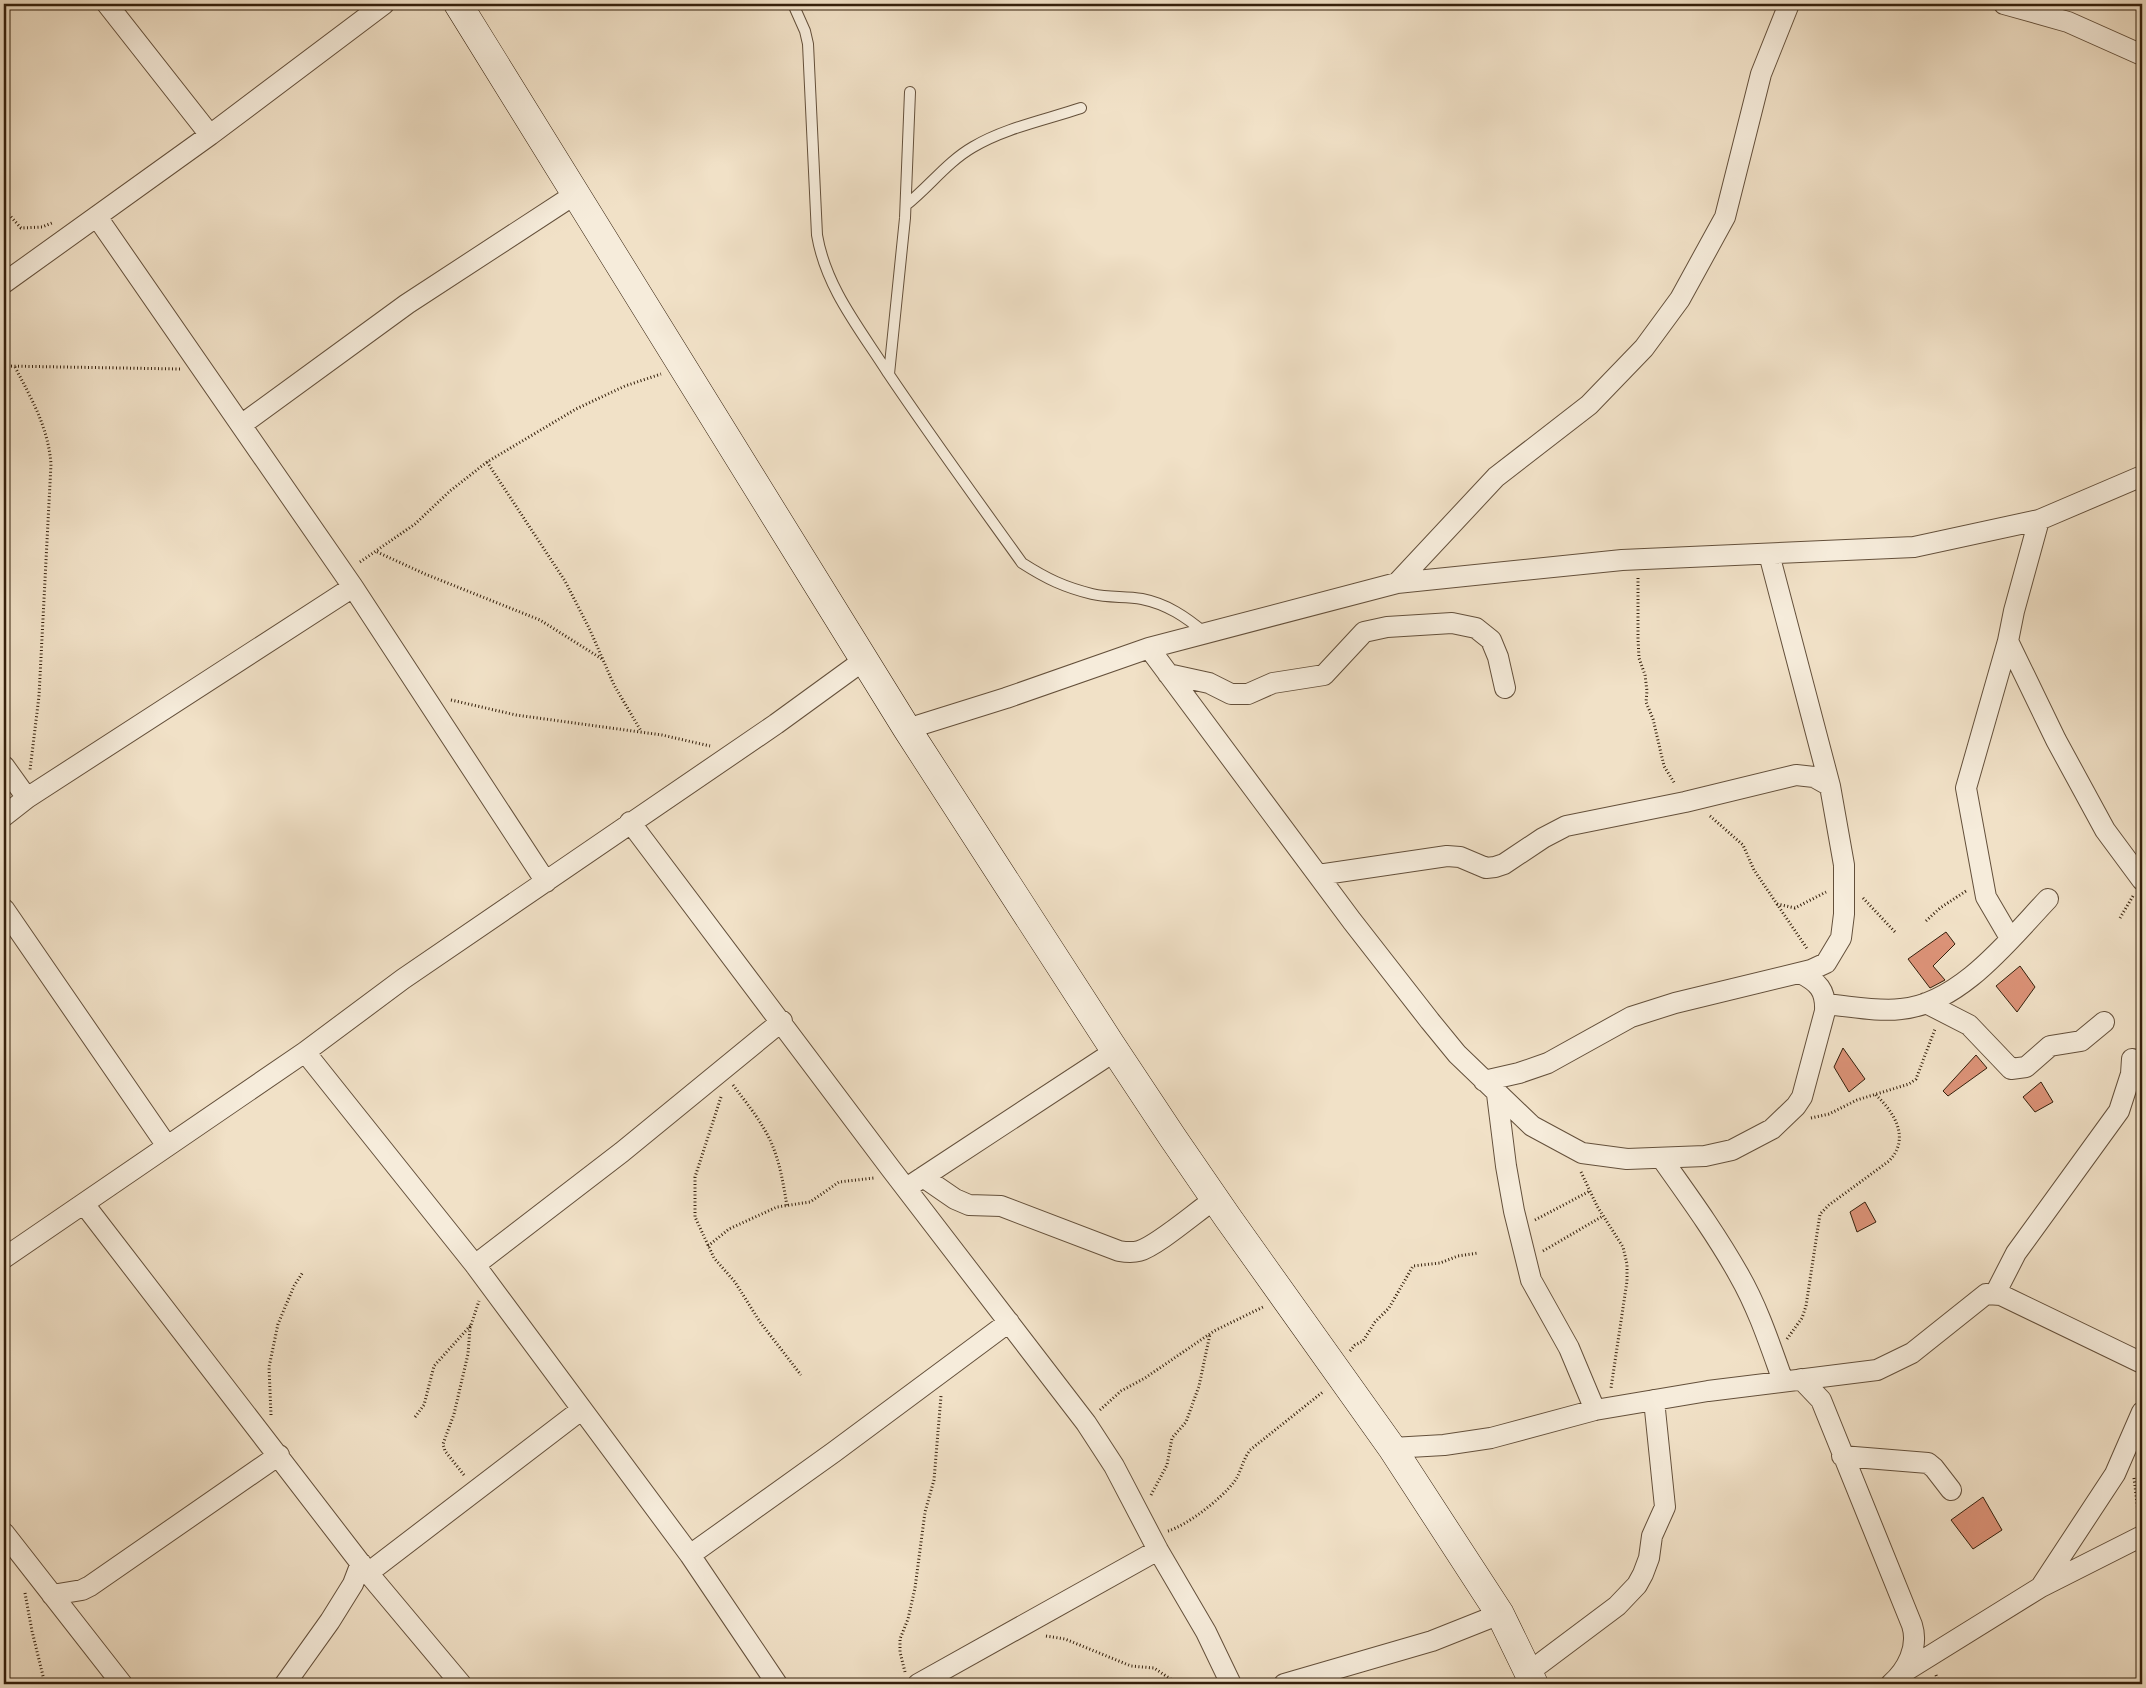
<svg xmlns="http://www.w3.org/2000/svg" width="2146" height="1688" viewBox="0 0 2146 1688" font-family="'Libre Bodoni',serif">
<rect width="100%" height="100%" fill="#f1e1c7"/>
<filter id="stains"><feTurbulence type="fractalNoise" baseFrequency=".004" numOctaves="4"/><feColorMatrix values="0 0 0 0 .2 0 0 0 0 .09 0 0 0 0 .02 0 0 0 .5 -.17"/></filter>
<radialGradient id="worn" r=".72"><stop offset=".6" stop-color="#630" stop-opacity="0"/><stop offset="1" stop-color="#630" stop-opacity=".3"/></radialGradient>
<!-- building -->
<path fill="#db9277" stroke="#35200c" d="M1946,932L1955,944L1933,966L1945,980L1930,988L1908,959Z
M2020,966L2035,987L2017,1012L1996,986Z
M1843,1048L1865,1079L1849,1092L1834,1067Z
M1976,1055L1987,1068L1948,1096L1943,1091Z
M2041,1082L2053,1102L2035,1112L2023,1097Z
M1865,1202L1876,1222L1857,1232L1850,1212Z
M1983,1497L2002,1530L1973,1549L1951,1520Z"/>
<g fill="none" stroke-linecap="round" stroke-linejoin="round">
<defs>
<path id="lane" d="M793,4L805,31L808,44L817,235C826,288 860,329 888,373C931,437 977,500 1022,563C1047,579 1064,587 1092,594C1109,598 1125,596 1142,599C1167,604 1186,617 1205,633
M906,205C929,187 947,162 973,147C1005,128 1045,120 1081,108
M889,374L905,218L910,92"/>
<path id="street" d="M107,4L210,135
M2004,4L2068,22L2142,55
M97,217L353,587L546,882
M4,283L210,135L384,4
M241,425L407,304L577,193
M1397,583L1496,477L1589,405L1644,348L1680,299L1725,217L1761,74L1789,4
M2008,641L2056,740L2105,830L2142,880
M1149,648L1352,921L1430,1021L1457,1054L1532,1126L1582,1153L1627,1159L1705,1156L1732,1150L1772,1129L1796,1106L1802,1097L1825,1011C1826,990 1818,982 1800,973
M1168,674L1209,683L1231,694H1248L1273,683L1324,675L1364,632L1387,627L1452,623L1476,628L1491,640L1498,657L1505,688
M907,729L1006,698L1149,648L1397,583L1622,560L1914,547L2039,520L2142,476
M4,766L27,798
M4,816L27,798L353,587
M630,822L891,1169L1086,1423L1114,1466L1158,1550L1206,1632L1231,1684
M1318,875L1447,856L1460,857L1486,868L1495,867L1504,864L1543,838L1566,826L1685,802L1796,775L1814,777L1830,786
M4,909L167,1146
M2010,938L1986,897L1966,788L2008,641L2014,611L2039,520
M1926,1003L1969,1025L2011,1069L2026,1067L2050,1046L2081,1041L2104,1022
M1825,1004C1850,1006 1877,1012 1901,1009C1960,1004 2010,939 2048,899
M305,1052L475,1265L690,1555L777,1684
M1484,1081L1519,1073L1548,1063L1631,1017L1675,1003L1811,970L1826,963L1841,938L1844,914V865L1830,786L1769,554
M1497,1094L1506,1166L1514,1211L1531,1280L1569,1348L1595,1410
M1662,1159C1689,1197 1716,1234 1739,1275C1758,1308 1770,1345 1783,1381
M923,1177L955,1199L969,1205L1001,1206L1119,1251C1125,1252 1132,1253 1139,1251C1157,1246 1197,1211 1215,1199
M914,1183L1115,1051
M84,1204L368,1573L461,1684
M4,1258L305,1052L403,979L776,724L864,660
M475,1265L622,1152L782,1021
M1995,1294L2016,1253L2119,1111L2131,1074L2132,1059
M1801,1379L1821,1400L1912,1625C1919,1647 1907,1670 1891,1684
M1392,1448L1444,1445L1491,1438L1595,1410L1708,1391L1877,1370L1912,1353L1986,1294L2001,1295L2142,1363
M1842,1456L1928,1463L1934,1468L1951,1490
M4,1533L122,1684
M690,1555L834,1452L1009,1322
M368,1573L581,1410
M2042,1585L2115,1474L2142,1412
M52,1595L82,1590L90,1586L279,1455
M1529,1672L1617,1606L1637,1585L1643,1574L1649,1558L1652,1536L1665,1507L1654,1400
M1904,1672L2041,1587L2142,1536
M285,1684L330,1621L353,1584L361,1563
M918,1684L1158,1550
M1284,1684L1432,1641L1500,1614"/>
<path id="secondary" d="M458,4L907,729L1110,1043L1173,1138L1228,1218L1392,1448L1500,1614L1534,1684"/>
</defs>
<!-- lane casing -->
<use href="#lane" stroke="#64503b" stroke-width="12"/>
<!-- street casing -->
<use href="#street" stroke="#64503b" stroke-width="22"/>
<!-- secondary casing -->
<use href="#secondary" stroke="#35200c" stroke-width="29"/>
<!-- path -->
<path stroke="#35200c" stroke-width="3" stroke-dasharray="1 2.5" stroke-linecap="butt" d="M200,4L274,7L305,4
M4,209L21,228L42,227L52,223
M4,366L180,369
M15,367C32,400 48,427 51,464L39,696L30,770
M487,462L565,581L590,630L614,685L641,731
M377,552L425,574L540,620L602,659
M360,562L415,524L450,491L487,462L576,409L625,386L661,374
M1638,578V639L1639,658L1645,675L1647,691L1646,702L1653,719L1664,766L1675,784
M451,700L516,715L662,735L710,746
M1710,816L1743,845L1754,870L1808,950
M1863,898L1895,932
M1777,904L1795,908L1826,892
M2120,918L2133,896
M1926,921L1940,908L1966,891
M733,1085C745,1101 758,1117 767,1134C779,1156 783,1182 787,1206
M721,1097L695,1177V1217L714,1258L735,1282L760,1322L801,1375
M1811,1118L1829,1114L1857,1100L1909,1084L1916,1079L1935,1029
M1581,1172L1597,1206L1623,1247L1627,1264V1281L1611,1388
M1535,1220L1590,1191
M708,1246L729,1229L777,1207L810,1202L839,1182L874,1178
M1543,1251L1603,1216
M1787,1339L1802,1318L1806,1306L1820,1214L1829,1205L1889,1161C1911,1138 1894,1112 1875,1094
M1350,1351L1355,1345L1363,1341L1375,1322L1389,1308L1413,1266L1440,1263L1458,1256L1478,1253
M1100,1410L1121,1391L1145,1378L1214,1331L1263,1307
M271,1415L269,1367L278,1324L294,1286L303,1272
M415,1417L424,1405L434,1366L471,1325
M464,1475L445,1451L443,1444L454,1414L468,1354L470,1328L479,1301
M2134,1478L2139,1519
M1151,1495L1167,1465L1172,1438L1186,1422L1199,1386L1210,1334
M1168,1531C1188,1525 1222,1498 1234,1482C1241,1473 1242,1461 1250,1450L1324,1391
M25,1593L32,1631L45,1684
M1046,1636L1065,1639L1131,1666L1154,1668L1178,1684
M905,1672L900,1652V1639L908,1619L915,1588L925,1512L934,1480L941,1396
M1936,1675L1939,1684"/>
<!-- lane -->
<use href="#lane" stroke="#f6ecdb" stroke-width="10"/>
<!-- street -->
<use href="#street" stroke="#f6ecdb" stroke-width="20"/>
<!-- secondary -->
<use href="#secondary" stroke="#f6ecdb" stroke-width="28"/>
</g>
<!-- margin -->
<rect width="2146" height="1688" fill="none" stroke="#f1e1c7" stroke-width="20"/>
<rect x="5" y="5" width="2136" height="1678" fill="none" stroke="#35200c" stroke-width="2.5"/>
<rect x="10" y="10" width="2126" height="1668" fill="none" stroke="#35200c"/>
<rect width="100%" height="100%" filter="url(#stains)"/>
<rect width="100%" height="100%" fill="url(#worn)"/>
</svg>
